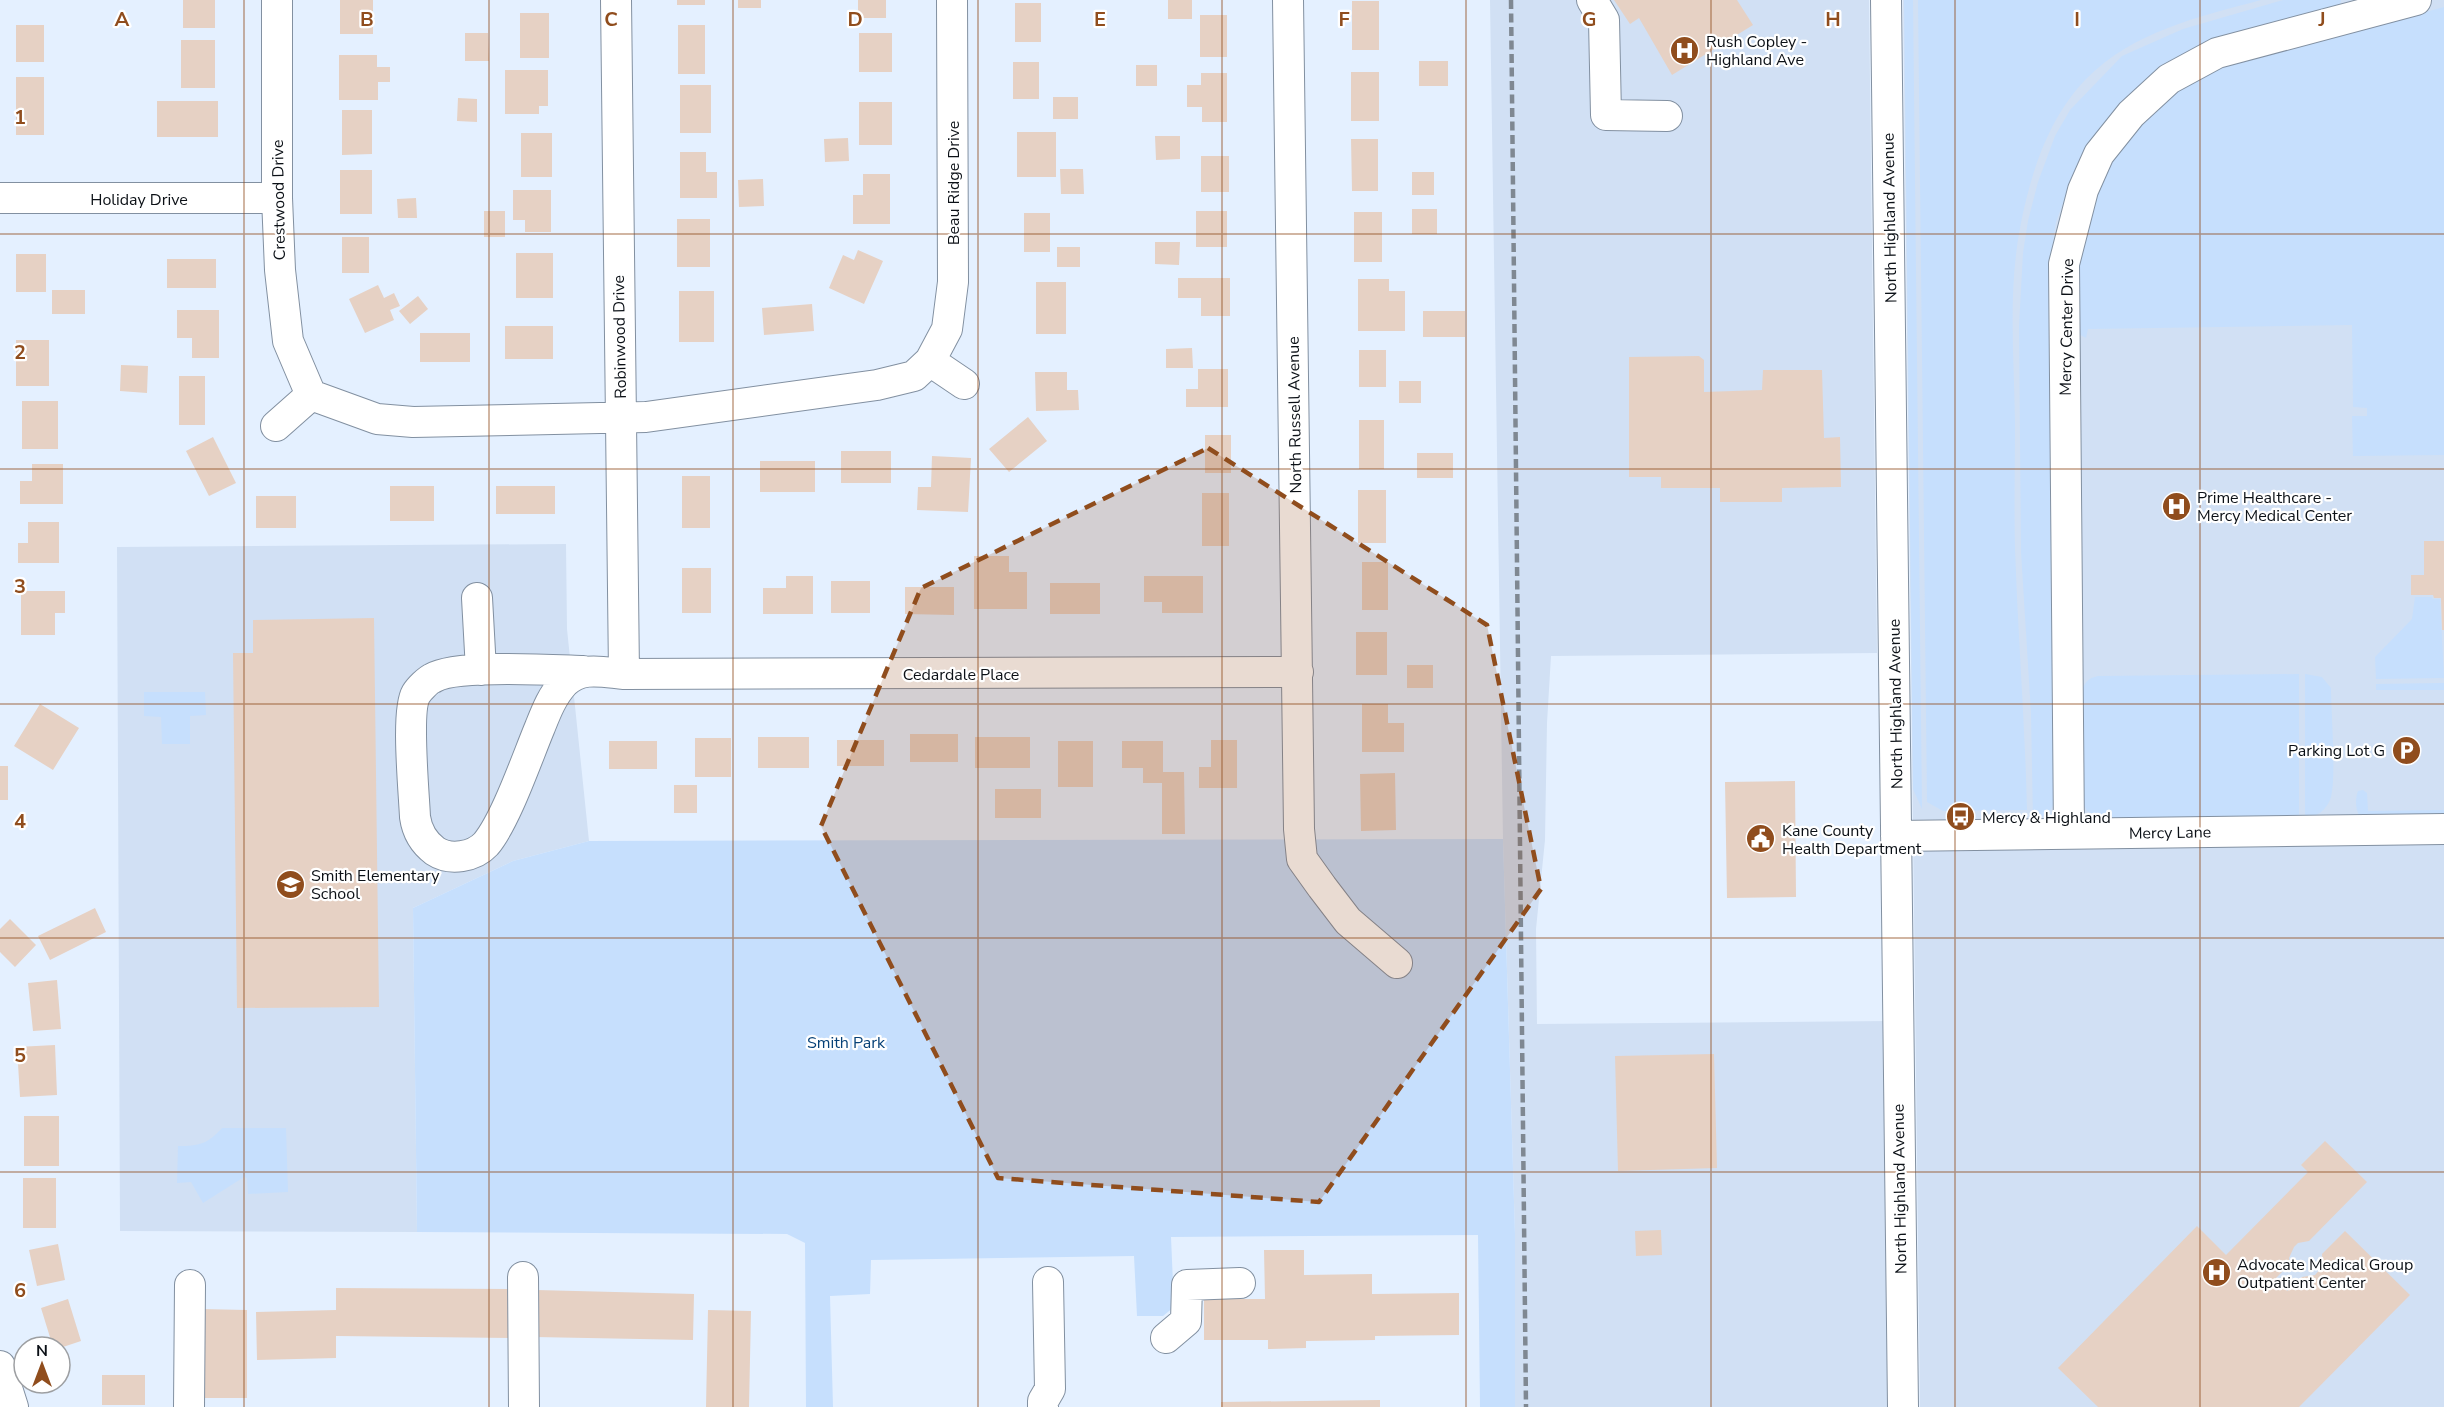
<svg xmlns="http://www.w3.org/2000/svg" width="2444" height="1407" viewBox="0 0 2444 1407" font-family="'Nunito Sans',sans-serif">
<rect width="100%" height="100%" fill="#e4f0ff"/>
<!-- built -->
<path fill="#d1e0f4" d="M1490,0H1869L1877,653L1551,656L1547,723L1545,840L1536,929L1537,1024L1890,1021L1893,1407H1515V1234L1503,839Z
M1903,0H2444V1407H1920Z
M566,544L567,629L589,841L513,861L413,908L417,1232L120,1231L117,547Z"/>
<!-- green -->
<path fill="#c6dffd" d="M1904,0H1913L1922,809L1913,789Z
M1918,0H2261C2198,17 2134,31 2086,79C2048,118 2030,175 2020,228C2008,291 2014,358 2015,422C2015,464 2014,507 2015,550C2018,637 2025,723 2027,810L1943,811L1927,802Z
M2283,0H2341L2340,5L2149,78L2133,91L2106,120L2077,165L2056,222L2048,274L2055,801L2049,813L2033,821L2031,713L2021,552L2019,326L2023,253L2028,221L2038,182L2055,136L2070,110L2122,56L2183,29Z
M2444,7V455L2353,456L2352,416H2367V408L2353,407L2352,325L2088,329L2086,338L2077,333L2074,321L2081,237L2105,169L2129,136L2168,95L2206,74L2235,63Z
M2415,597H2432L2433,599H2440L2444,678L2376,679L2375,657L2412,619Z
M2299,674V818H2101L2087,811L2082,800L2081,693C2084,683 2088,678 2098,676Z
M2305,674L2322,677L2331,688C2331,711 2337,783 2330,800C2325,811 2317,817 2305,817Z
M2444,683V690H2376V684Z
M144,692H205L206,715L190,716V744H162L161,717L144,716Z
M2363,790L2367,793L2368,811L2444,810V817H2361C2355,812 2355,798 2358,791Z
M1503,839L1515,1234V1407H1480L1478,1235L1171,1237L1174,1307L1163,1316H1137L1134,1256L871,1260L870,1294L830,1296L833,1407H806L805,1243L787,1234L417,1232L413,908L513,861L589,841Z
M222,1128H286L288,1192L248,1194L247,1178L244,1177L203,1203L191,1182L177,1183L178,1146C199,1146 208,1144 222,1128Z"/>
<!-- building -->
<path fill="#e6d1c4" d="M183,0H215V28H183Z
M340,0H373V34H340Z
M677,0H705V5H677Z
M738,0H761V8H738Z
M858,0H886V18H858Z
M1168,0H1192V19H1168Z
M1614,0H1737L1753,25L1672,75L1639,18L1630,24Z
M1352,1H1379V50H1352Z
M1015,3H1041V42H1015Z
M520,13H549V58H520Z
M1200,15H1227V57H1200Z
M16,25H44V62H16Z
M678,25H705V74H678Z
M465,33H488L489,61H465Z
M859,33H892V72H859Z
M181,40H215V88H181Z
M339,55H377V67H390V82H378V100H339Z
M1419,61H1448V86H1419Z
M1013,62H1039V99H1013Z
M1136,65H1157V86H1136Z
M505,70H548V106H539V114H505Z
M1351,72H1379V121H1351Z
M1201,73H1227V122H1202V107H1187V85H1201Z
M16,77H44V135H16Z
M680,85H711V133H680Z
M1053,97H1078V119H1053Z
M458,98L477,99V122L457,121Z
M157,101H218V137H157Z
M859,102H892V145H859Z
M342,110H372V154L342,155Z
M1017,132H1056V177H1017Z
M521,133H552V177H521Z
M1155,136H1180V159L1156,160Z
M848,138L849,161L825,162L824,139Z
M1351,139H1378V191H1352Z
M680,152H706V172H717V198H680Z
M1201,156H1229V192H1201Z
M1060,169H1083L1084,194H1061Z
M340,170H372V214H340Z
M1412,172H1434V195H1412Z
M863,174H890V224H853V195H863Z
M763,179L764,206L739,207L738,180Z
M513,190H551V232H525V220H513Z
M416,198L417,218H398L397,199Z
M1412,209H1437V234H1412Z
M484,211H505V237H484Z
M1196,211H1227V247H1196Z
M1354,212H1382V262H1354Z
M1024,213H1050V252H1024Z
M677,219H710V267H677Z
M342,237H369V273H342Z
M1155,242H1180L1179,265L1155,264Z
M1057,247H1080V267H1057Z
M858,250L883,261L864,304L829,288L843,255L854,260Z
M516,253H553V298H516Z
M16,254H46V292H16Z
M167,259H216V288H167Z
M1178,278H1230V316H1201V298H1178Z
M1358,279H1389V291H1405V331H1358Z
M1036,282H1066V334H1036Z
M378,285L384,298L394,293L400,306L390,310L394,320L365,333L349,299Z
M52,290H85V314H52Z
M679,291H714V342H679Z
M418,296L428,309L410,324L399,311Z
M812,304L814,331L764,335L762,308Z
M177,310H219V358H192V338H177Z
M1423,311H1465V337H1423Z
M505,326H553V359H505Z
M420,333H470V362H420Z
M16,340H49V386H16Z
M1192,348L1193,368H1166V349Z
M1359,350H1386V387H1359Z
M1699,356L1704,360V392L1762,390L1763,370H1822L1824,438L1840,437L1841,487L1782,488V502H1720V488H1661V477H1629V357Z
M121,365L148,366L147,393L120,391Z
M1198,369H1228V407H1186V389H1198Z
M1035,372H1067V390H1078L1079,410L1036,411Z
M179,376H205V425H179Z
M1399,381H1421V403H1399Z
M22,401H58V449H22Z
M1028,417L1047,441L1009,472L989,449Z
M1359,420H1384V469H1359Z
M1205,435H1231V473H1205Z
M213,437L236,483L209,496L186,451Z
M841,451H891V483H841Z
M1417,453H1453V478H1417Z
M932,456L971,458L968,512L917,510L918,487H931Z
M760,461H815V492H760Z
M32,464H63V504H20V481H32Z
M682,476H710V528H682Z
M390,486H434V521H390Z
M496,486H555V514H496Z
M1358,490H1386V543H1358Z
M1202,493H1229V546H1202Z
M256,496H296V528H256Z
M28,522H59V563H18V543H28Z
M2424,541H2444V630H2442L2441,598H2434L2433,595H2411V575H2424Z
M974,556H1009V572H1027V609H974Z
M1362,562H1388V610H1362Z
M682,568H711V613H682Z
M786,576H813V614H763V588H786Z
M1144,576H1203V613H1162V602H1144Z
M831,581H870V613H831Z
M1050,583H1100V614H1050Z
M905,587H954V615L905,614Z
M21,591H65V613H55V635H21Z
M374,618L379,1007L237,1008L233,653H253V620Z
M1356,632H1387V675H1356Z
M1407,665H1433V688H1407Z
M40,704L79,728L53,770L14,746Z
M1362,704H1388V723H1404V752H1362Z
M910,734H958V762H910Z
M758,737H809V768H758Z
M975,737H1030V768H975Z
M695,738H731V777H695Z
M837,740H884V766H837Z
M1211,740H1237V788H1199V767H1211Z
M609,741H657V769H609Z
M1058,741H1093V787H1058Z
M1122,741H1163V772H1184L1185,834H1162V783H1143V768H1122Z
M0,766H8V800H0Z
M1395,773L1396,830L1361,831L1360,774Z
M1795,781L1796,897L1727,898L1725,782Z
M674,785H697V813H674Z
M995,789H1041V818H995Z
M95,908L106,932L50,960L38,936Z
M10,919L36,945L15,967L0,952V929Z
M57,980L61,1029L33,1031L28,983Z
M55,1045L57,1095L20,1097L17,1047Z
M1714,1054L1717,1168L1618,1171L1615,1056Z
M24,1116H59V1166H24Z
M2325,1141L2367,1182L2309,1241L2298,1243L2294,1247L2289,1258L2290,1264L2275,1279L2284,1282L2287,1291L2302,1277L2315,1275L2323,1266L2322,1254L2345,1231L2410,1295L2299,1407H2098L2058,1368L2197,1226L2226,1255L2308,1172L2301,1165Z
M23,1178H56V1228H23Z
M1661,1230L1662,1255L1636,1256L1635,1231Z
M58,1244L65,1280L37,1286L29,1250Z
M1264,1250H1304V1275L1372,1274V1294L1459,1293V1335L1375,1336V1340L1306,1341V1348L1268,1349V1340H1204V1299H1265Z
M336,1288L515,1289V1338L336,1336V1358L257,1360L256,1312L336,1310Z
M536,1290L694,1294L693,1340L535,1337Z
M68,1299L81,1341L60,1348L53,1347L41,1308Z
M200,1309L247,1310V1398H199Z
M708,1310L751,1311L749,1407H706Z
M102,1375H145V1405H102Z
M1380,1400V1407H1221V1402Z"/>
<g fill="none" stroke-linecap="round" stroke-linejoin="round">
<defs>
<path id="minor" d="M616,0L624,674
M1288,0L1299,829L1302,859L1322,887L1348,921L1397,963
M1592,0L1604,20L1606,115L1667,116
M1886,0L1903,1407
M0,198H277
M930,361L947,329L953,282L952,0
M311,395L377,419L413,422L646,417L877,385L914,376L930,361L964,384
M276,426L311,395L288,341L280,270L277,198V0
M477,598L481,670
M583,671C553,670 456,664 433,678C428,680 419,689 416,694C406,711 414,793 415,817C417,831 423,842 435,851C450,861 474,857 486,844C506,820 527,758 540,727C546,712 552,696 564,683C581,666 602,672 624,674L1298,672
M2069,833L2064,264L2083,190L2099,154L2131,114L2169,79L2217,53L2416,0
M1896,836L2444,829
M523,1277L524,1407
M1166,1338L1186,1321L1187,1285L1240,1283
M0,1366L13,1407
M189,1407L190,1285
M1043,1407V1401L1050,1389L1048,1282"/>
</defs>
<!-- minor casing -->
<use href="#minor" stroke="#8290a1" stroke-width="32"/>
<!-- minor -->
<use href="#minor" stroke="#fff" stroke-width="30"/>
<!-- rail -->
<path stroke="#7f8892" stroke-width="4.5" stroke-dasharray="9 4.5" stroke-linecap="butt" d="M1511,0L1526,1407"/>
</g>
<!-- marked area -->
<path fill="#904d1d" fill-opacity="0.2" stroke="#904d1d" stroke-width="4.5" stroke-dasharray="12 8" stroke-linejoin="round" d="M1208,448L1487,625L1541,889L1319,1202L998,1178L821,826L921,588Z"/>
<!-- grid -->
<path fill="none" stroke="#904d1d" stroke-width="1.5" stroke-opacity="0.55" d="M244,0V1407M489,0V1407M733,0V1407M978,0V1407M1222,0V1407M1466,0V1407M1711,0V1407M1955,0V1407M2200,0V1407M0,234H2444M0,469H2444M0,704H2444M0,938H2444M0,1172H2444"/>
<!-- icons -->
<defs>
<symbol id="hospital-disc" viewBox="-11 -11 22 22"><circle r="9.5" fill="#904d1d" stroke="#fff"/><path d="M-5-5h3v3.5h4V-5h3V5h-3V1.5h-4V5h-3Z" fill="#fff"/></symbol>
<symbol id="parking-disc" viewBox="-11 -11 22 22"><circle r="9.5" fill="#904d1d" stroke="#fff"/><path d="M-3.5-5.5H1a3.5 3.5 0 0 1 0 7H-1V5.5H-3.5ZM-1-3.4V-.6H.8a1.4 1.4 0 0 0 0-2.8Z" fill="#fff"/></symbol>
<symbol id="bus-disc" viewBox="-11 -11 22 22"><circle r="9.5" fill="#904d1d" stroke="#fff"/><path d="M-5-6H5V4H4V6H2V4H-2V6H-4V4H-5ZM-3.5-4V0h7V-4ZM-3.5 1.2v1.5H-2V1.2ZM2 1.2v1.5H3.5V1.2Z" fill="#fff"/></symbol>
<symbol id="civic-disc" viewBox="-11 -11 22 22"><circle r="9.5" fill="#904d1d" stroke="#fff"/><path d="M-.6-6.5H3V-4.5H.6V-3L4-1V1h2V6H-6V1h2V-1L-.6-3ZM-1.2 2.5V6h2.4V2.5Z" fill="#fff"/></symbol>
<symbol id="school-disc" viewBox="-11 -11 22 22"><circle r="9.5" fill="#904d1d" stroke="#fff"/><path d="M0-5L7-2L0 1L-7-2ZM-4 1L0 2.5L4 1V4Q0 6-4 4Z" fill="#fff"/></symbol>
</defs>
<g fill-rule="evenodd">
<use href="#hospital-disc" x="1668" y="34" width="33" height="33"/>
<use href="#hospital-disc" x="2160" y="490" width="33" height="33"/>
<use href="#parking-disc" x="2390" y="734" width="33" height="33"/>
<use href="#bus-disc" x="1944" y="800" width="33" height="33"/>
<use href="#civic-disc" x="1744" y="822" width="33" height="33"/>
<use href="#school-disc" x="274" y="868" width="33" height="33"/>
<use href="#hospital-disc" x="2200" y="1256" width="33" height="33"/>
</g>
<g text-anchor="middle" stroke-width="4.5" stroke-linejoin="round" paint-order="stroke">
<!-- poi labels -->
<g font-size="16" fill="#0b1016" stroke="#fff" text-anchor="start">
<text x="1706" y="47">Rush Copley -<tspan x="1706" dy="18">Highland Ave</tspan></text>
<text x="2197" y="503">Prime Healthcare -<tspan x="2197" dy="18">Mercy Medical Center</tspan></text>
<text x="2385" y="756" text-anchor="end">Parking Lot G</text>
<text x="1982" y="823">Mercy &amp; Highland</text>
<text x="1782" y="836">Kane County<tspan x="1782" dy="18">Health Department</tspan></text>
<text x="311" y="881">Smith Elementary<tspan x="311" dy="18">School</tspan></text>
<text x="2237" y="1270">Advocate Medical Group<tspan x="2237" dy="18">Outpatient Center</tspan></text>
</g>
<!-- street labels -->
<g font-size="16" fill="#0b1016" stroke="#fff">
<text transform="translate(953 183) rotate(-90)" y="6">Beau Ridge Drive</text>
<text x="139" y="205">Holiday Drive</text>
<text transform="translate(278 200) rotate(-91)" y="6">Crestwood Drive</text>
<text transform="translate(1889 218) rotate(-91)" y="6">North Highland Avenue</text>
<text transform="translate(2066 327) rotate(-89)" y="6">Mercy Center Drive</text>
<text transform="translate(619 337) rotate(-91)" y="6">Robinwood Drive</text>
<text transform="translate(1294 415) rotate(-91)" y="6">North Russell Avenue</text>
<text x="961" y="680">Cedardale Place</text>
<text transform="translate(1895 704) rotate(-91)" y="6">North Highland Avenue</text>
<text transform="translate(2170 832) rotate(-1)" y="6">Mercy Lane</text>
<text transform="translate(1899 1189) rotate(-91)" y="6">North Highland Avenue</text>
</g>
<!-- park labels -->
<g font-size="16" fill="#064177" stroke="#fff">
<text x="846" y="1048">Smith Park</text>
</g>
</g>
<g font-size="20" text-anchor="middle" font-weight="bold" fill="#904d1d" stroke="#fff" stroke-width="4.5" stroke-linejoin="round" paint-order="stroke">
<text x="122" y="26">A</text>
<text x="367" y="26">B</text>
<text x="611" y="26">C</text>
<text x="855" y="26">D</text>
<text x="1100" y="26">E</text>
<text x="1344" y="26">F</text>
<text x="1589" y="26">G</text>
<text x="1833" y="26">H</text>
<text x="2077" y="26">I</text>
<text x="2322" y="26">J</text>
<text x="20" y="124">1</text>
<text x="20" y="359">2</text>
<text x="20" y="593">3</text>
<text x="20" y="828">4</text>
<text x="20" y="1062">5</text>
<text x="20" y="1297">6</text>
</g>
<!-- north arrow -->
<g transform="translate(42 1365)"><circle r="28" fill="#ffffff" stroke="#9d9fa2" stroke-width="1.5"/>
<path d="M0-4.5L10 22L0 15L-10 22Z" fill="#904d1d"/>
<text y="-9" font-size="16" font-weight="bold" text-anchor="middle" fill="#0b1016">N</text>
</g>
</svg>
